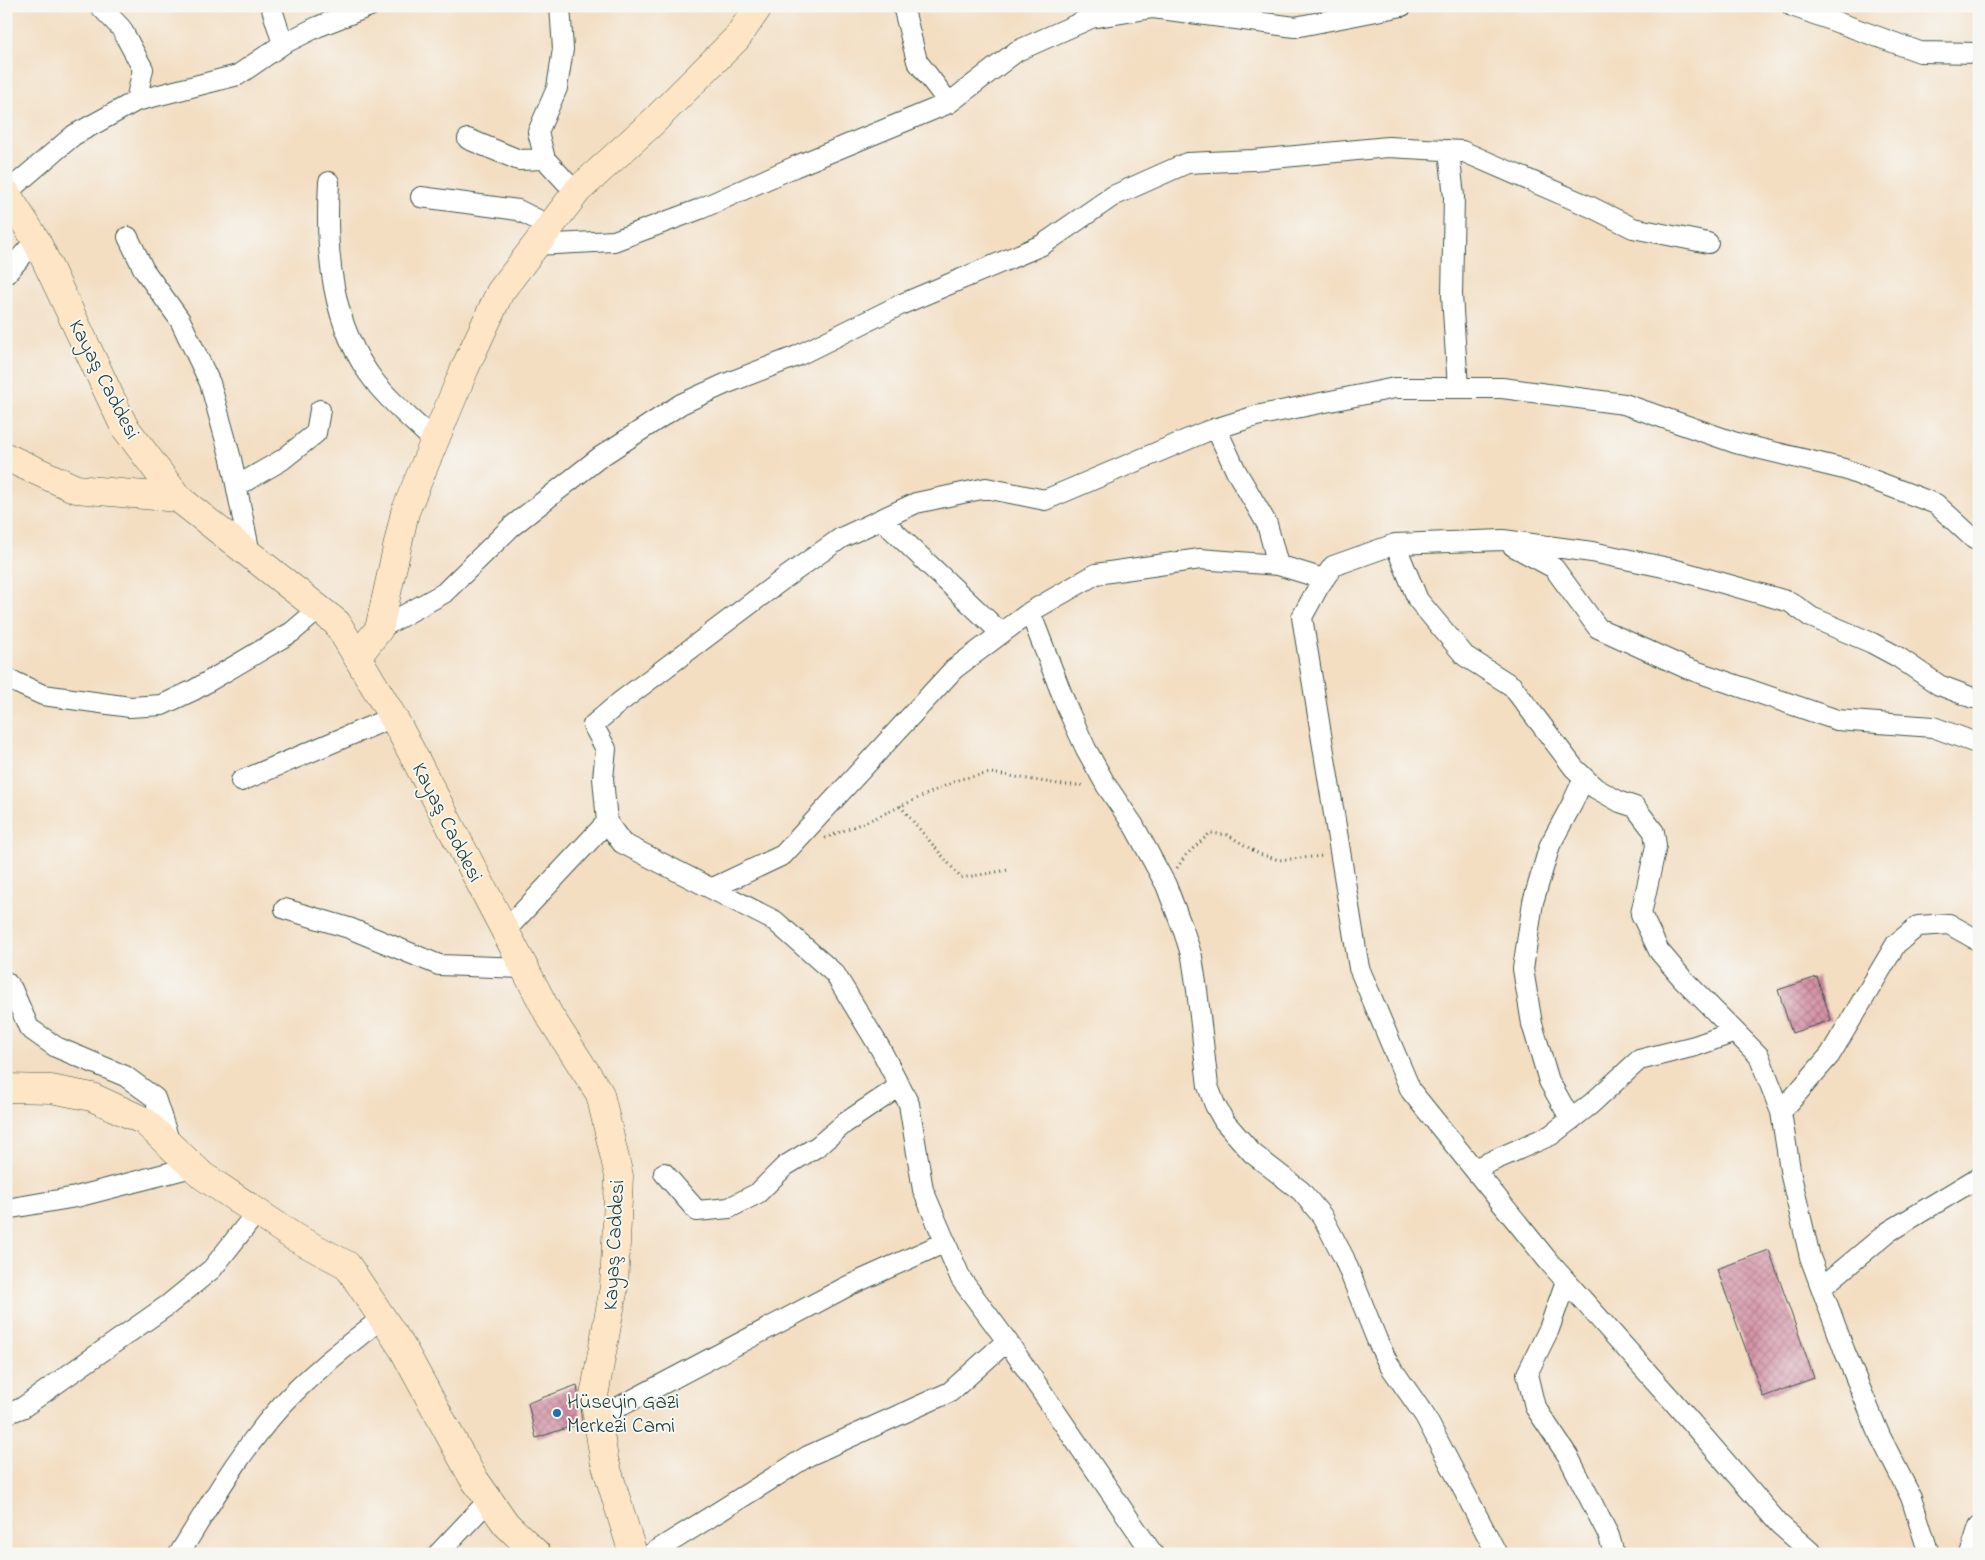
<svg xmlns="http://www.w3.org/2000/svg" width="1985" height="1560" viewBox="0 0 1985 1560" font-family="'Indie Flower',sans-serif">
<defs>
<pattern id="building-cross-hatch" width="8" height="8" patternUnits="userSpaceOnUse" patternTransform="scale(1.25)"><rect width="8" height="8" fill="#d593a7"/><path d="M0 0l8 8M0 8l8-8" fill="none" stroke="#ac7989"/></pattern>
</defs>
<rect width="100%" height="100%" fill="#f6f6f2"/>
<filter id="ink" filterUnits="userSpaceOnUse"><feTurbulence type="fractalNoise" baseFrequency=".02" numOctaves="2"/><feDisplacementMap in="SourceGraphic" scale="10" xChannelSelector="R" yChannelSelector="G"/><feConvolveMatrix kernelMatrix="1 2 1 2 8 2 1 2 1" color-interpolation-filters="sRGB"/></filter>
<filter id="wash" filterUnits="userSpaceOnUse"><feTurbulence type="fractalNoise" baseFrequency=".0096" numOctaves="4" result="noise"/><feDisplacementMap in="SourceGraphic" scale="20" xChannelSelector="R" yChannelSelector="G"/><feGaussianBlur stdDeviation="1.12" result="paint"/><feColorMatrix in="noise" values="0 0 0 0 0 0 0 0 0 0 0 0 0 0 0 0 0 1.4 0 .05"/><feComposite in="paint" operator="in"/></filter>
<g filter="url(#wash)">
<rect width="100%" height="100%" fill="#f3dec2"/>
<g id="blocks">
<!-- building -->
<path fill="url(#building-cross-hatch)" d="M1817,977L1831,1020L1792,1033L1778,990Z
M1769,1250L1814,1378L1763,1397L1717,1269Z
M577,1385L582,1423L536,1438L528,1403Z"/>
</g>
</g>
<g filter="url(#ink)">
<use href="#blocks" fill-opacity="0" stroke="#3f5549" stroke-width="1"/>
<g fill="none" stroke-linecap="round" stroke-linejoin="round">
<defs>
<path id="street" d="M100,6L121,28L143,69L136,101
M271,6L283,44
M560,6L563,49L557,88L538,132L545,159L566,182L578,190
M903,6L917,61L949,103
M1792,6L1920,52L1979,53
M468,139L519,160L545,159
M1449,150L1454,197L1452,295L1458,388
M329,182C325,251 331,326 375,382C391,403 415,422 434,441
M6,193L74,135L136,101L238,75L283,44L317,27L370,6
M421,197L518,210L550,226
M128,237L144,270L180,320L210,383L231,459L250,554
M536,245L614,241L700,209L794,167L949,103L1017,51L1091,18L1153,8L1295,27L1402,6
M6,274L36,240
M1216,428L1236,471L1267,524L1278,565
M237,486L282,460L316,433L320,410
M881,519L1001,633
M1395,544L1418,600L1465,656L1512,686L1574,768L1595,788L1620,802L1635,807L1654,832L1656,846L1641,914L1659,951L1682,978L1759,1056L1781,1112L1791,1176L1810,1257L1845,1352L1880,1436L1911,1497L1929,1554
M1513,546L1554,568L1598,628L1686,668L1837,720L1933,727L1979,744
M1030,612L1068,710L1086,749L1106,785L1134,826L1166,885L1184,932L1192,957L1197,990L1208,1086L1215,1105L1224,1121L1252,1153L1301,1191L1322,1216L1344,1258L1377,1340L1388,1363L1425,1416L1497,1554
M379,629L444,593L511,527L600,457L681,404L725,384L797,356L902,304L1042,245L1113,196L1187,163L1253,160L1388,147L1462,151L1591,207L1633,228L1708,243
M6,678L43,695L130,707L162,705L194,690L292,632L319,609
M241,781L393,717
M713,888L783,855L954,669L1030,612L1096,574L1200,559L1278,565L1324,579
M285,909L349,928L439,965L525,968
M505,931L607,822
M6,982L12,989L29,1028L56,1047L125,1076L155,1098L171,1146
M1781,1112L1830,1055L1896,944L1918,926L1949,924L1979,941
M1571,1120L1549,1081L1532,1024L1523,969L1533,902L1550,845L1572,804L1584,778
M1474,1169L1551,1135L1591,1104L1639,1060L1695,1046L1735,1032
M664,1173L697,1211L729,1208L758,1193L785,1166L818,1146L845,1123L900,1086
M6,1209L76,1197L192,1167
M1566,1281L1549,1329L1527,1374L1535,1407L1568,1456L1609,1536L1614,1554
M1822,1287L1888,1232L1979,1177
M6,1414L22,1408L64,1378L168,1305L212,1269L257,1212
M598,1418L848,1286L946,1242
M179,1554C211,1503 240,1451 281,1406C311,1373 347,1346 382,1318
M438,1554L489,1500
M651,1554L808,1456L950,1392L1007,1341
M1153,1554L1007,1341L961,1279L923,1190L909,1104L880,1048L835,974L775,921L622,843L607,822L603,778L606,749L593,725L620,702L786,577L841,538L916,503L986,488L1045,500L1205,432L1256,416L1395,388H1502L1624,404L1736,443L1844,469L1936,504L1974,539L1979,541
M1813,1554L1779,1524L1671,1399L1549,1262L1411,1091L1359,968L1302,617L1319,586L1333,566L1395,544L1503,540L1592,552L1673,569L1790,602L1811,617L1872,643L1898,657L1939,685L1973,698
M1970,1554L1979,1526"/>
<path id="secondary" d="M6,193L36,240L124,426L178,498L337,623L397,724L549,1015L600,1094L619,1176L614,1287L594,1396L604,1459L633,1554
M6,457L76,489L178,498
M357,657L379,629L405,512L465,368L500,292L578,190L652,123L737,38L759,6
M6,1088L51,1089L92,1097L144,1121L203,1176L294,1237L347,1265L403,1349L472,1476L506,1524L537,1554"/>
</defs>
<!-- street casing -->
<use href="#street" stroke="#3f5549" stroke-width="22"/>
<!-- secondary casing -->
<use href="#secondary" stroke="#3f5549" stroke-width="29"/>
<!-- path -->
<path stroke="#3f5549" stroke-width="3" stroke-dasharray="1 4" stroke-linecap="butt" d="M900,806L961,878L1008,870
M825,838L875,818L960,779L991,773L1064,785H1085
M1177,868L1186,855L1210,833L1228,835L1259,854L1279,860L1323,856"/>
<!-- street -->
<use href="#street" stroke="#fff" stroke-width="20"/>
<!-- secondary -->
<use href="#secondary" stroke="#fde5c5" stroke-width="28"/>
</g>
</g>
<!-- markers -->
<circle fill="#1f6fb2" stroke="#f6f6f2" stroke-width="2" cx="557" cy="1413" r="5"/>
<g text-anchor="middle" stroke-width="4" stroke-linejoin="round" paint-order="stroke">
<!-- street labels -->
<g font-size="21" fill="#1f3d34" stroke="#f6f6f2">
<text transform="translate(105 379) rotate(63)" y="7">Kayaş Caddesi</text>
<text transform="translate(448 822) rotate(63)" y="7">Kayaş Caddesi</text>
<text transform="translate(613 1245) rotate(-87)" y="7">Kayaş Caddesi</text>
</g>
<!-- poi labels -->
<g font-size="21" fill="#1f3d34" stroke="#f6f6f2" text-anchor="start">
<text x="567" y="1408">Hüseyin Gazi<tspan x="567" dy="24">Merkezi Cami</tspan></text>
</g>
</g>
<!-- margin -->
<rect width="1985" height="1560" fill="none" stroke="#f6f6f2" stroke-width="25"/>
</svg>
